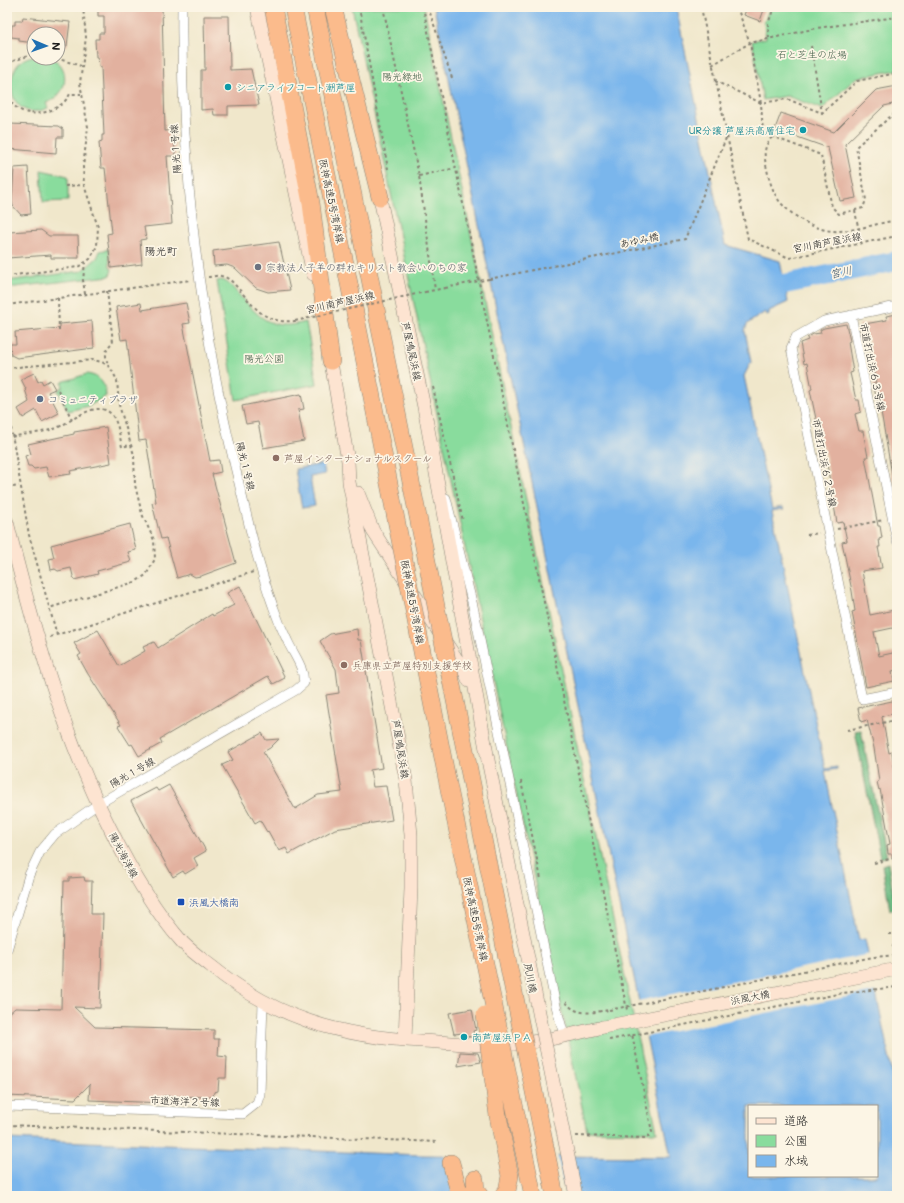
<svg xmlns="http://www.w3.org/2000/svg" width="904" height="1203" viewBox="0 0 904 1203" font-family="Mali,'Klee One',sans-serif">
<rect width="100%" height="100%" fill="#fcf5e5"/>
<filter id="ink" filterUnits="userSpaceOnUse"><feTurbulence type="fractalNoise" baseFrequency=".025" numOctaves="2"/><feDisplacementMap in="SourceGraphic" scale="8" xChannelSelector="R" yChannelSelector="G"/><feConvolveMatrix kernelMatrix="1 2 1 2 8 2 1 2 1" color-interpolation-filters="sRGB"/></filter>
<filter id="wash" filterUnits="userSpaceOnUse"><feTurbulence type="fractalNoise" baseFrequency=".012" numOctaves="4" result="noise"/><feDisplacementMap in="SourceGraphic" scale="16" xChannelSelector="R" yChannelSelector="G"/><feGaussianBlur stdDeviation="0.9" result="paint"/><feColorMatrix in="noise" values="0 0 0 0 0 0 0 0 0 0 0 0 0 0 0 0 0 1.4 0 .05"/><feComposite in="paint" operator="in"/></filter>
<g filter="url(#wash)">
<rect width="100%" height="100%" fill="#f0e7cb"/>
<!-- green -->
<path fill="#89dc9d" stroke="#527c5c" d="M352,7H424L657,1132L587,1131Z
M770,7H897V70L856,78L822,109L787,96L763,100L752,41L766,38L764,23Z
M34,56V58C42,58 49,57 56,61C67,67 67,86 59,94C56,99 51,101 46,103L48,108C4,127 0,59 34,56Z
M41,170L68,176V201L43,202Z
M109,249L110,268L112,269L110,276L7,288V281L82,271L97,258L100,251Z
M222,280C230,283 234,289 240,296C262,320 272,331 306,322L317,384L236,400L217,281Z
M87,374C100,376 105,383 106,396L89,406L68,411L58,390L63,387L62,382Z"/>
<!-- forest -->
<path fill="#6ebc84" stroke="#456c50" d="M861,730L887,857L880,858L855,731Z
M888,863L896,909L890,910L882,865Z"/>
<!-- water -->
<path fill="#7ab6ec" stroke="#4b6984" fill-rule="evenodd" d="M434,7H676L725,245L780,261L788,302L769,311V314L767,315L765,312L747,324L745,331L751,362L744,376L772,509L783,507L784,509L772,511L825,769L837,767V769L825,771L859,940L865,939L897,1096V1196H7V1139L421,1155L671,1157ZM749,1106H877V1176H749Z
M323,464L325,474L310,477L315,506L302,508L295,469Z"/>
<!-- pier -->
<path fill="#f0e7cb" d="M870,954L878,991L645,1037L637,1001Z
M444,1153L557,1154L566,1196H453Z"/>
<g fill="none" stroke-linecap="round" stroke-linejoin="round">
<!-- river -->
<path stroke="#7ab6ec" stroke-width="20" d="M785,284L897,261"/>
</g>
<g id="blocks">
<!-- building -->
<path fill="#e2b19f" d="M98,7H162L165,131L174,130L175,156H167L172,224L144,227L146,239L140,240L142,264L111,268L107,234L112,233L105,168H101L99,142L102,141V135H104L101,67H99L98,57H96L95,39H99V33H104V16H98Z
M747,7H765L760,21L744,15Z
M204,16H229L230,70L251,69L259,105L228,106V115H214L213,109L201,110V70H205Z
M23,17L70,22L67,46L58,45V34H34V43L19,41V38L11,37L12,25H15V21H22Z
M897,86V103L884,106L845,144L856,198L840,201L828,148L775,129L781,113L834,132L876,90Z
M10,124L59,126L63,129V137H57L56,153L9,149Z
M28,167L31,214L21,215L13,206L12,201L14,168Z
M41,230L49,236H78L79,258H51V255L7,258V235L9,232Z
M279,242L290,290L268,292L256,288L235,268L227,265L214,266L213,251Z
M141,303L142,310L186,303L190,323L183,324L210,461L219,460L221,472L212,474L236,563L201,576L195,577L190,574L177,578L166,538L161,539L152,503L156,502L146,440L139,441L127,339L121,340L116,307Z
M897,314V480L893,481L879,400H877L873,384H876L868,337L862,339L859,325L887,320L886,316Z
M92,321L94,348L17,358L11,355L10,344H16L15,332L60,328V324Z
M846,324L850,341L848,342L853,372L850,373L856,400H859L861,412L855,414L859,431H863L868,457H865L878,526H880L882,538L879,539L880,547H878L882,568L862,571L870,615L894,610L897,627L874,632L879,656L897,652V670L892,671L894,681L866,687L852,612L855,611L852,591L842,542L847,541L843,522L837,523L824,447L822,448L810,390L812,389L807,363L804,364L800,343L808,340L807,338L813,334L821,333L820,330L824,328Z
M34,373L38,382L41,380L43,384L50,380L55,389L48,392L59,413L42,422L36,410L23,418L18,409L29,402L25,389H26L21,379Z
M301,394L304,409L298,410L304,441L263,448L258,422L246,424L242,406Z
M106,427L111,463L70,471L71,474L49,477L46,467L34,469L31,466H28L25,456L31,454L28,444L74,434V432Z
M130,524L136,550L128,552L131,562L97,571L98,574L74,580L71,568L58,571L55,569L51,570L49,559L54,558L51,545Z
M240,586L285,678L273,684L268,676L160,739L162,743L139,756L132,744L130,745L118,726L121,725L88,674L78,656L81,654L74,643L98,630L119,666L145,651L143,647L154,642L158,648L212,614L213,616L234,605L227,593Z
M357,629L358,640H361L382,768L370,770L373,787L386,786L392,820L335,829L289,854L286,848L279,851L268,831L267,832L260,820L255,823L222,765L233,760L228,752L262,733L266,740L279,739L270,748L263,752L295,809L318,795L342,792L326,695L339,693L336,669L320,641L330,634Z
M897,700V713L883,716L882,717L889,753L892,752L897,784V857L892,858V854H888L887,845L890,844L880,789L879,790L877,782L879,781L874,748L867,720L861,722L858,708Z
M169,785L206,851L194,858L198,866L185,874L183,871L173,877L131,801L156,788L158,791Z
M84,877L85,881H92L91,914H103L100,1008L74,1007L95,1027L214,1030V1039H219L218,1056L227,1057L226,1078H219L218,1091L214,1092L213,1097L163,1096L164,1103L89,1100L90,1084L75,1099L7,1096V1015L15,1008L61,1009L64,881H69V878Z
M472,1009L476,1030L473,1031L474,1037L463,1036V1033L454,1034L449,1013Z
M460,1052L478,1053L481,1062L458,1066Z"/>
</g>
</g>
<g filter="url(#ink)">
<use href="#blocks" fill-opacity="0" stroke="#868274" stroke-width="1"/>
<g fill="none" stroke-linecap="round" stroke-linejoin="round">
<defs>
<path id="street" d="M897,306L824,321L796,337L791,348L862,699L897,692
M851,315L897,541
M446,498L473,606L556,1006L564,1035
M7,950L29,875L40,852L55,834L98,804L296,690L304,683C303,665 295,657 288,642C282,630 277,618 273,606C258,565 248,521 238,479C200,327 180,163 182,7
M7,1106L243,1114L257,1103L260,1094L263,1002"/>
<path id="secondary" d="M257,7L313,274
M378,189L424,407L488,760
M329,351L348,461L349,482L406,780L411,835V888L405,1040
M358,493L373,531L465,672L469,681
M7,522C33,626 61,731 110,828C130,869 152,908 183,943C191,951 202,959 211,966C275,1018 340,1037 422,1041C448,1042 474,1046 499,1045C534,1044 569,1035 603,1027"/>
<path id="highway" d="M273,7L311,203L331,361
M293,7L371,392
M315,7L392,388
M333,7L380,197
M451,1163L458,1188L463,1196
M475,1179L476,1191L480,1196"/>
</defs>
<!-- street casing -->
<use href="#street" stroke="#868274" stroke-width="10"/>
<!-- secondary casing -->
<use href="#secondary" stroke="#868274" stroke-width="14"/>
<!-- highway casing -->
<use href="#highway" stroke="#868274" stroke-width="18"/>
<!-- path -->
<path stroke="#868274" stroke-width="2" stroke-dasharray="3 3" stroke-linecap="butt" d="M359,7L388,169
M383,7L419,176L435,290
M423,7L627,1010
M428,7L453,81
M701,7L748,239L789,258L897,236
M737,7L750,43L817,28L897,17
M769,38L768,24L774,7
M811,46L822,113
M56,58L81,66
M7,63L34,54
M712,65L750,43L761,103L787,99L822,113L857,81L897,73
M715,81L761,103L763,133L821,155L832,207L839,214L863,208L866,200L856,147L892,115L897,114
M7,98L9,99C22,123 60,114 70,94H81
M772,137C761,149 765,160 768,174C770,183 775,196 780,202C794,218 819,233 840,231C858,230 879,223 897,220
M419,176L456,168
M65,186L84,185
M855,210L861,243
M7,276L78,267L90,259L97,246L98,227L84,185L83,167L88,127L80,83L86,37L83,7
M208,277C212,277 217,275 221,276C227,277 232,281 236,286C255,307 263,324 295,321
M489,279L685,239L726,138
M107,291L113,342C105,349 104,356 109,366
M425,292L445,288
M85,294L83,280L85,263
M58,298L59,331
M7,305L190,280
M7,368L93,360L102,362L110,367L117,380L119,405L134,455L135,485L142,514L154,540L155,559L146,575L135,582L49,608
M433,387L463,521
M58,390L72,420
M7,404L29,535L57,635
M12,437C25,434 41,433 54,429C71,423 102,393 115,420C119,428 120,438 122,447L130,445
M7,488L19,486
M837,529L884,520
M807,535L819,533
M50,637L253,572
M847,730L897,720V722
M521,781L541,879
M874,863L897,857
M889,934H897
M892,946L897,947
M566,1002C576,1017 594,1012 609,1010
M7,1125L437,1142
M576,1136L647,1138L652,1132L632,1034"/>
<!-- street -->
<use href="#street" stroke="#fff" stroke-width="9"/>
<!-- secondary -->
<use href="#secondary" stroke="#fde4d1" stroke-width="13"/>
<!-- highway -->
<use href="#highway" stroke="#fbbb8c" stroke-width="17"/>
<defs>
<path id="secondary-bridge" d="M488,760L576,1196
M603,1027L897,969"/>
<path id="highway-bridge" d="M392,388L555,1196
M371,392L449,789L533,1196
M485,1015L498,1116L510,1176L507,1191L502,1196"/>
</defs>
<!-- secondary-bridge casing -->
<use href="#secondary-bridge" stroke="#868274" stroke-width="14" stroke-linecap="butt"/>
<!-- highway-bridge casing -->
<use href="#highway-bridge" stroke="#868274" stroke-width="18" stroke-linecap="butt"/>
<!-- path-bridge -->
<path stroke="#868274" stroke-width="2" stroke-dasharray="3 3" stroke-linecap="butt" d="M445,288L489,279
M295,321L425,292
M609,1010L873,957L897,955
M609,1040L843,993L897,987"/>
<!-- secondary-bridge -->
<use href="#secondary-bridge" stroke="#fde4d1" stroke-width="13"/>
<!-- highway-bridge -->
<use href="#highway-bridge" stroke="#fbbb8c" stroke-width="17"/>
</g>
</g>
<!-- markers -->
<g fill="#0f9aa8" stroke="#fcf5e5" stroke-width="1.5">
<circle cx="228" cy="87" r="4"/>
<circle cx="803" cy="130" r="4"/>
<circle cx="464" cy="1037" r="4"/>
</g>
<circle fill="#6b7280" stroke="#fcf5e5" stroke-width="1.5" cx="258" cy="267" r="4"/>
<circle fill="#5c6f8a" stroke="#fcf5e5" stroke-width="1.5" cx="40" cy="399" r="4"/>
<g fill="#8d6e63" stroke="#fcf5e5" stroke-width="1.5">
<circle cx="276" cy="458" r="4"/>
<circle cx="344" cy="665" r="4"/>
</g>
<rect fill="#1a4fb4" stroke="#fcf5e5" stroke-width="1.5" x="177" y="898" width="8" height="8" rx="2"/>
<g text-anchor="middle" stroke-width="3.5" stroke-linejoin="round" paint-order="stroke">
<!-- park labels -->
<g font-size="10" fill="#425f49" stroke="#fcf5e5">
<text x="812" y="58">石と芝生の広場</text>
<text x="402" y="80">陽光緑地</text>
<text x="264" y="362">陽光公園</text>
</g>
<!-- culture labels -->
<g font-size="10" fill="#0d838f" stroke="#fcf5e5" text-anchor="start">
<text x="236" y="91">シニアライフコート潮芦屋</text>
<text x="795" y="134" text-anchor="end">UR分譲 芦屋浜高層住宅</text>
<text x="472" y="1041">南芦屋浜ＰＡ</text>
</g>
<!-- street labels -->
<g font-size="10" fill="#1c1c1c" stroke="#fcf5e5">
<text transform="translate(175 149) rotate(-94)" y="4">陽光１号線</text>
<text transform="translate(332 201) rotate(78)" y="4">阪神高速5号湾岸線</text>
<text transform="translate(639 240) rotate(-12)" y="4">あゆみ橋</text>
<text transform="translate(827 242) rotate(-11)" y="4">宮川南芦屋浜線</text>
<text transform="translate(340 302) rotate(-13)" y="4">宮川南芦屋浜線</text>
<text transform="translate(412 351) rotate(78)" y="4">芦屋鳴尾浜線</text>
<text transform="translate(873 367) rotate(78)" y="4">市道打出浜６３号線</text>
<text transform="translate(825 463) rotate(79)" y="4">市道打出浜６２号線</text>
<text transform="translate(246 466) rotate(76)" y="4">陽光１号線</text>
<text transform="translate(413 602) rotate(79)" y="4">阪神高速5号湾岸線</text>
<text transform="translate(401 749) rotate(81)" y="4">芦屋鳴尾浜線</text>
<text transform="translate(132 772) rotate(-30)" y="4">陽光１号線</text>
<text transform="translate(124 855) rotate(62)" y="4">陽光海洋線</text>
<text transform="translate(476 919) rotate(78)" y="4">阪神高速5号湾岸線</text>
<text transform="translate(531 978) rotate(79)" y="4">夙川橋</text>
<text transform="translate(750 997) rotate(-11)" y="4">浜風大橋</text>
<text transform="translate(185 1101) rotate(2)" y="4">市道海洋２号線</text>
</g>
<!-- worship labels -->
<g font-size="10" fill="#5b616d" stroke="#fcf5e5" text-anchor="start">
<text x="266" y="271">宗教法人子羊の群れキリスト教会いのちの家</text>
</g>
<!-- service labels -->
<g font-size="10" fill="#4e5e75" stroke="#fcf5e5" text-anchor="start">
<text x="48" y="403">コミュニティプラザ</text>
</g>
<!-- education labels -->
<g font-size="10" fill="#785e54" stroke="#fcf5e5" text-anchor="start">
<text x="284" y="462">芦屋インターナショナルスクール</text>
<text x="352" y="669">兵庫県立芦屋特別支援学校</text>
</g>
<!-- transit labels -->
<g font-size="10" fill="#164399" stroke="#fcf5e5" text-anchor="start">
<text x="189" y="906">浜風大橋南</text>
</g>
<!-- neighbourhood labels -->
<g font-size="11" fill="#1c1c1c" stroke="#fcf5e5">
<text x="161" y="255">陽光町</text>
</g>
<!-- water labels -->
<g font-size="11" font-style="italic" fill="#425a6f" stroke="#fcf5e5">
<text transform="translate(841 272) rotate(-12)" y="4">宮川</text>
</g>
</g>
<!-- margin -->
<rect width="904" height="1203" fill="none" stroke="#fcf5e5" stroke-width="24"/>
<!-- legend -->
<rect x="748" y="1105" width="130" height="72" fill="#fcf5e5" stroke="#a29e95"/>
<rect x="756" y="1118" width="20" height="6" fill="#fde4d1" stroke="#a29e95"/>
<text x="784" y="1125" font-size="12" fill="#1c1c1c">道路</text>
<rect x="756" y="1135" width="20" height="12" fill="#89dc9d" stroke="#a29e95"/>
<text x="784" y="1145" font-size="12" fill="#1c1c1c">公園</text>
<rect x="756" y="1155" width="20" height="12" fill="#7ab6ec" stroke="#a29e95"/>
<text x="784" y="1165" font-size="12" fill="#1c1c1c">水域</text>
<!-- north arrow -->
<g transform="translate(46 46) rotate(92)"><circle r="19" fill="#fcf5e5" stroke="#a29e95"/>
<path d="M0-3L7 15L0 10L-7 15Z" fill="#1f6fb2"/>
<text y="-6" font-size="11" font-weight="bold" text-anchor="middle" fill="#1c1c1c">N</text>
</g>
</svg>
